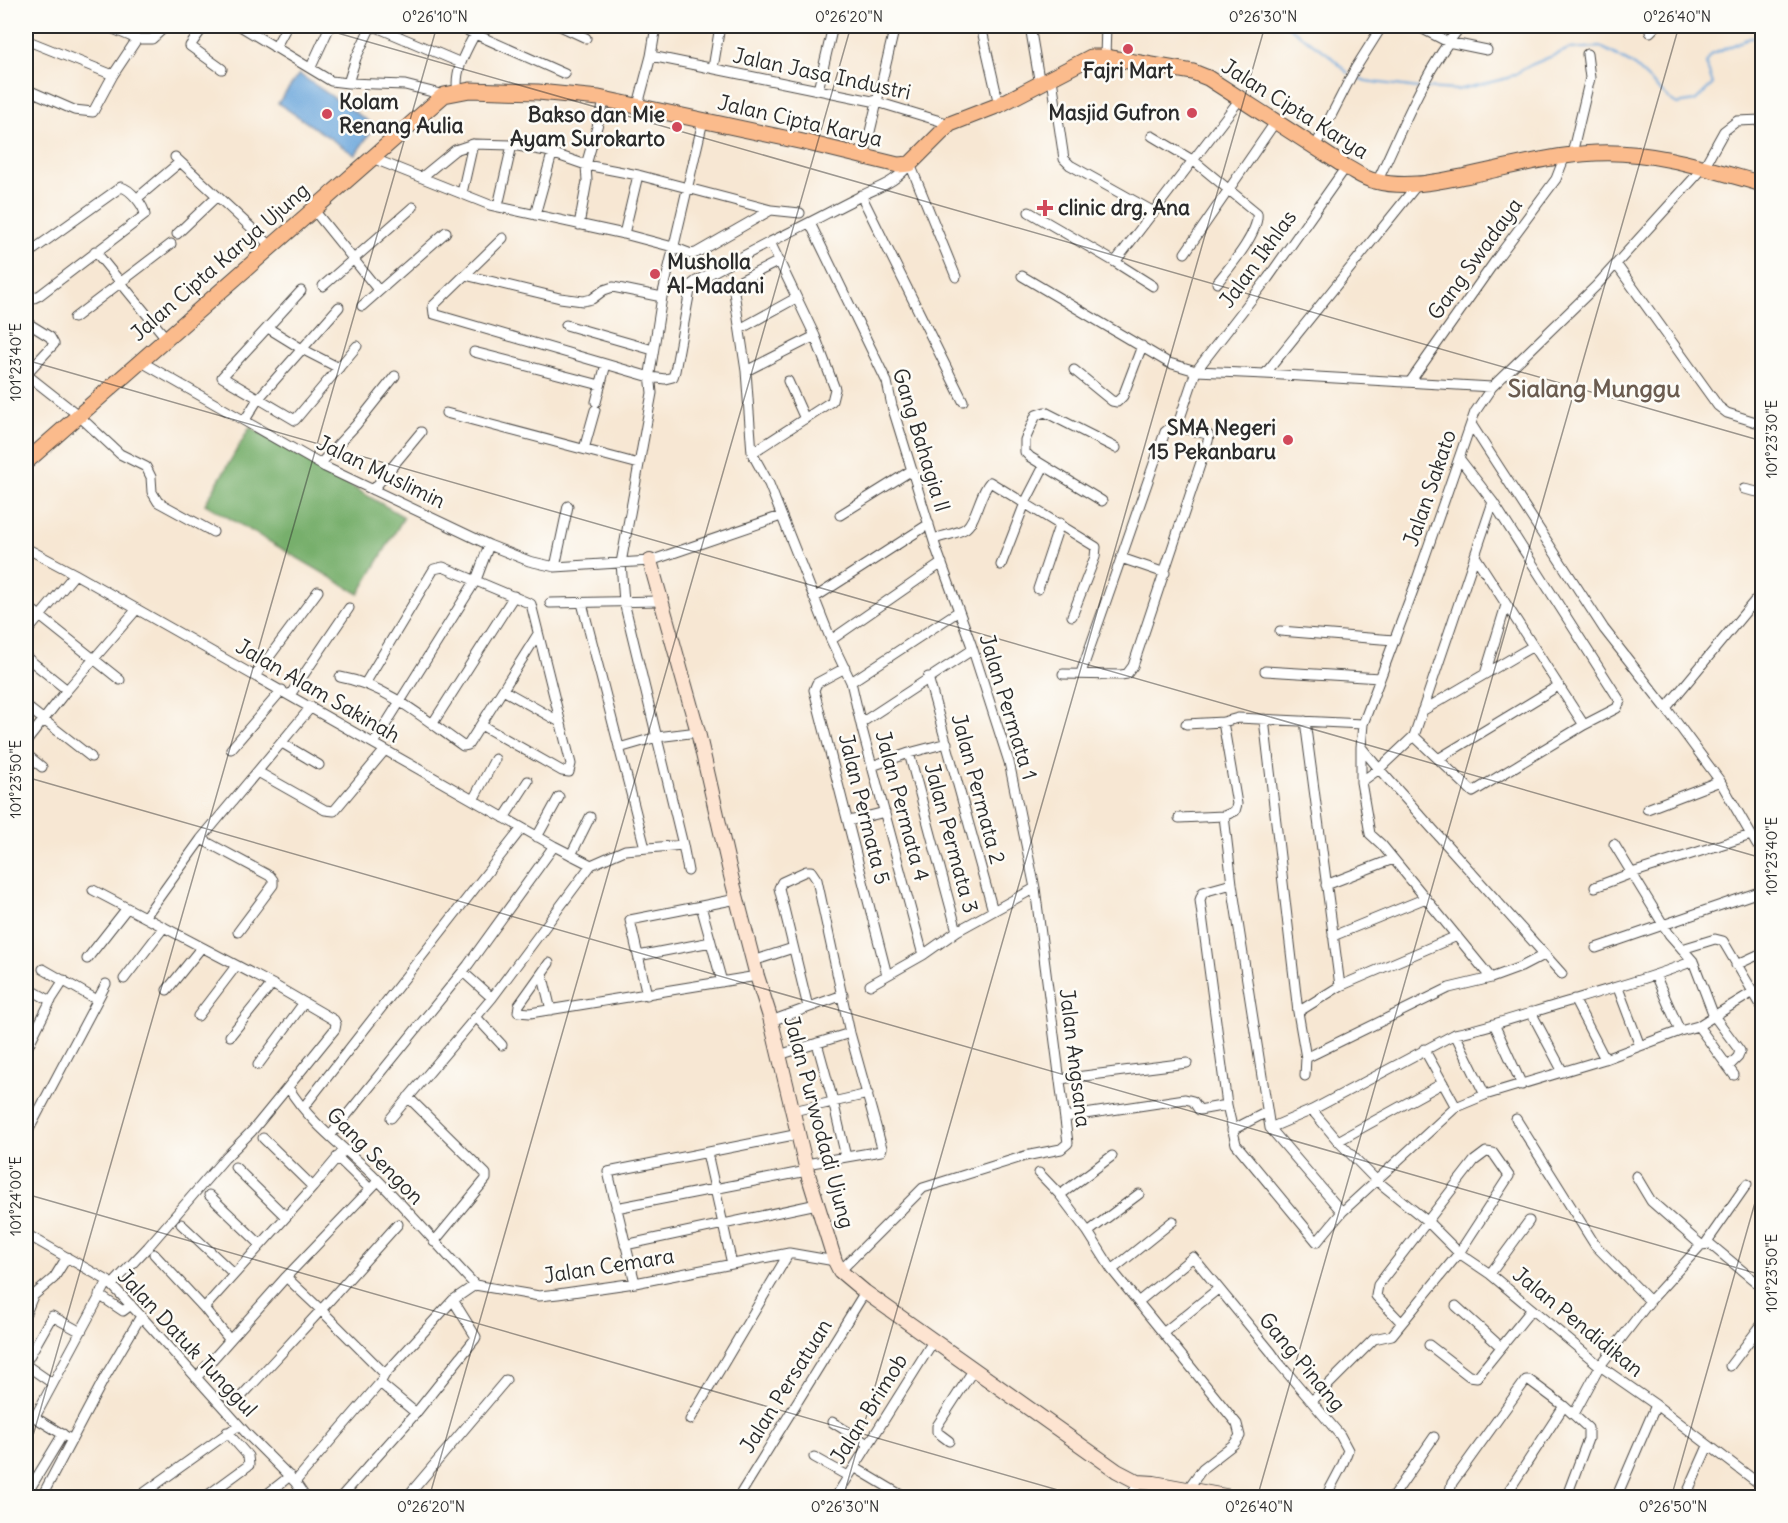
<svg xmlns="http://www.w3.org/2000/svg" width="1788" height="1523" viewBox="0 0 1788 1523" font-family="Delius,sans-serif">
<rect width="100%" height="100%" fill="#fdfcf7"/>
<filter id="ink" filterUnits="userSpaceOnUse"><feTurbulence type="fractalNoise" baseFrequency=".0167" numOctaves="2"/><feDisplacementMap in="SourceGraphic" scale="12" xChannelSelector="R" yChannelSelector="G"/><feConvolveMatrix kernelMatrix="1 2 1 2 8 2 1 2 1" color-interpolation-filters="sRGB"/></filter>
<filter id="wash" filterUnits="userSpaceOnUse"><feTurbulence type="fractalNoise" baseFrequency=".008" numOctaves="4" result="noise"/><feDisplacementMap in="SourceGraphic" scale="24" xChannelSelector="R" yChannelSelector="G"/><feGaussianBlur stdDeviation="1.35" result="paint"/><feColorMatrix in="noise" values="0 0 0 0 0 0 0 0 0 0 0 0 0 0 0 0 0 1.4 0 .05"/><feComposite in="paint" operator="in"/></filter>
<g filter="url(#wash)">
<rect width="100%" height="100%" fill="#f7e7d3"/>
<!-- forest -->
<path fill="#77af6c" stroke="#516d4c" stroke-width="1.5" d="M250,427L404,517L359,594L205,504Z"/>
<!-- water -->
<path fill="#6ba6db" stroke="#4b6883" stroke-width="1.5" d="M299,74L375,126L355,155L278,103Z"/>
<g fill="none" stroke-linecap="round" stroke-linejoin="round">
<!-- stream -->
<path stroke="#6ba6db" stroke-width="2" d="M1287,26L1328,54L1348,73
M1353,76L1366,81L1418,88
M1424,88L1457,90L1508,78L1531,65L1569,49L1601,47L1632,64L1668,98L1677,104L1695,101L1713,84L1706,64L1711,55L1749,38L1762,37"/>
</g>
</g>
<g filter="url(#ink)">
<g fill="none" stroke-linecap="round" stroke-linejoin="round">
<defs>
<path id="street" d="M106,26L137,39H152L166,26
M204,26L190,46L222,69
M240,26L331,81L348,83L405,85L444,95
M374,26L461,63
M457,26L565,74
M560,26L586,38
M981,26L999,105
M1030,26L1040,85
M1417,26L1448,42L1487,50
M1650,32L1656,26
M26,40L113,75
M275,48L287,26
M651,56L877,102L950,124
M1105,57L1106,26
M311,67L330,26
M713,68L720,26
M1052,79L1064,159L1070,165L1154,212
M348,83L356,58L371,26
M26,89L74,110L93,112L113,75L137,39
M818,90L833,26
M458,92C453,69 469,46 479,26
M638,105L651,56L656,26
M1152,136L1194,161L1257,213C1260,232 1229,268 1217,283
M1315,147L1355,69L1382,26
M1572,154L1590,78L1587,54
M175,157L271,246
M864,157L895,26
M377,160L490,205L624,234L673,247L691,254L696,253L771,210L800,213
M422,177L455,150L473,144L512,145L546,151L586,165L638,175L771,210
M1377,182C1402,129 1424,71 1461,26
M462,193L473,144
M141,195L180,162
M861,195L963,401
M498,206L512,145
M313,209L379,291
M1029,212L1115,262L1240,99
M535,215L552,154
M810,223L887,382L892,406L936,548L971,644L1009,762L1035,888L1068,1143L1061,1149L1025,1156L923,1188L840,1271
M579,225L587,181L586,165L605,99
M177,234L217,196
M624,234L638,175
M503,238L433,306L434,314L650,377L665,379L673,377L675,371L691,285L696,281L770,242
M95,251L166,338
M1185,253L1276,121
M26,255L121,187C130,189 144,205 145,215L40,295L34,298L26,294
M779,261L740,281L734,292L746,371L752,453L769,484L831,640L851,682L862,729L923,955
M1115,262L1153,286
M1616,264L1718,406L1727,413L1762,424
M465,275L560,298L583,301L592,299L604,290L613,287L662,297
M1022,276L1169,363L1196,371L1265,374L1417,185
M323,286L413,207
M301,291L222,377L295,420L357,346
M362,306L446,232
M74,318L171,244
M26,322L50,337L54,344L26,374
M566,325L653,350
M268,328L302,349L339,368
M740,329L796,298
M474,352L600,385
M140,361L325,467L489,545L529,561L555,567L650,561L781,516
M1074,370L1112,401L1117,402L1123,396L1142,346
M746,371L815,336
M26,374L78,415L120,454L146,467L151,477L152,492L158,502L213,532
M1265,374L1492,387
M788,381L805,419
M1410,382L1498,257L1556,179L1565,156
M596,402L606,364
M446,413L639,464
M245,420L258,399L339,307
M1471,424L1604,629L1666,708
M584,449L595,410
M752,453L832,401L835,389L815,336L770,242C800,228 829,212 859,197C880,186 894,184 910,164L956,277
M320,464L356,425L395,376
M1744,489L1762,493
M373,490L421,432
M1102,501L1030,457L1025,452V440L1036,415L1045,412L1116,448
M840,515L912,470
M934,539C941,536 960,533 966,528C977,519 979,494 990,482L1096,547L1095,557L1072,616
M26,548L75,574L554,846L591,865
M1475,556L1584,725
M1121,558L1165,573
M1001,565L1025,503L1044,466
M555,567L568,506
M1038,589L1060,523
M1762,592L1666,708L1720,781L1757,845L1762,849
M814,598L929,524
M550,603L660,601
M582,603L645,848
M26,605L120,680
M1280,631L1394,640
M26,633L75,574
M831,640L942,563
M26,657L67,690
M845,668L817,683L814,690L887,975
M1265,671L1380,678
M1081,673L1165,432L1171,427H1177L1196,371L1268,278L1346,167
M1063,674L1121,675L1127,674L1133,666L1208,441L1209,436L1207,434L1177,427
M1485,674L1506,605
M255,676L318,591
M340,677C386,685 426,720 463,746L468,745L538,634
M928,677L993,911
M366,682L434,569L443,567L531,604L571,764L569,772L562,771L481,725
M851,682L959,611
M503,690L560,722
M290,695L349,608
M26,706L91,757
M1422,711L1533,646
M1264,719L1298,1012L1306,1058L1305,1076
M1305,721L1340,986
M1223,722L1237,804L1235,811L1224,816L1232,884L1270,1128L1342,1212
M433,723L514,596
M861,723L972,650
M1186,724L1223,722L1238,718L1363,724L1415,585L1475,412L1492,387L1596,286L1704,167L1724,131L1737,121L1762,120
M1363,724L1361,747L1379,769L1562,974
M1414,736L1473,792L1584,725L1617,708L1620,701L1493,502L1459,458
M26,742L67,690L137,609
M282,743L319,765
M374,743L476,580L489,545
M1361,747V782L1370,834L1382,845L1491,978
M619,748L657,737L698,732
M231,749L282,690
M909,753L957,931
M26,754L42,767
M1438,759L1558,686
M872,766L909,753L947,743
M258,772L325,810L334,811L385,750
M1361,782L1379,769L1414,736L1493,502
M473,800L495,759
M1647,809L1720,781
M504,818L528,781
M1179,818L1224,816
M849,821L885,812
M537,837L559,797
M201,839L270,876L273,880V885L238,932
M571,855L590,817
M688,871L683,845L624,602L621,563L652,393L650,373L662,297L703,121
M1232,884L1203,892L1200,900L1227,1105L1236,1144L1317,1242L1342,1212L1456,1107L1485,1095L1605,1059L1680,1031L1698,1026L1714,1016L1693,961L1669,934L1614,844
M1326,885L1393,859
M1595,887L1632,873L1751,835
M93,890L272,984L334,1020L336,1024L335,1029L288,1087C308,1121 342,1146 371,1173C407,1209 440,1248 475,1285
M701,906L722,982
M145,917L201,839L311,707
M1333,936L1426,898
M1596,948L1762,891
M1682,949L1715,939L1723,941L1762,1007
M638,956L711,942
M87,959L127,908
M753,961L793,948
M549,963L519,1005L518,1012L530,1013L757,976
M1736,965L1762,953
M43,969L97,1000
M463,972L492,998
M542,973L551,1010
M1656,977L1680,1031
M124,979L164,927
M870,985L923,955L957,931L1035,888
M26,987L51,1001
M1618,988L1640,1046
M167,990L201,948
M647,995L630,920L737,899
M1574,999L1605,1059
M1298,1012L1340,986L1457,936
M1531,1012L1563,1072
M198,1016L236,966
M476,1017L502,1045
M771,1021L843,995
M1495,1026L1522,1085
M1698,1026L1734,1075
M230,1036L272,984
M817,1043L833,1101L846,1157
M1424,1049L1456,1107
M26,1050L51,1000L64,980
M779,1055L850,1033
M1306,1058L1449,988L1491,978L1521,967L1544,955
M258,1065L303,1004
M1728,1067L1738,1057L1740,1051L1714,1016L1753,992
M1060,1079L1187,1063
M1485,1095L1455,1034C1494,1026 1531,1012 1570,1001C1611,988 1652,978 1693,961
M408,1097L486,1174V1179L434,1242
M303,1108L522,828
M1312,1110L1338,1141L1376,1180L1427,1221L1459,1253L1490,1274L1600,1366L1656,1405L1762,1486
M793,1111L868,1094
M1065,1117L1185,1099L1193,1101L1199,1110L1227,1105
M391,1118L492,998L591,865L625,850L683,845
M1516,1119L1595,1245L1650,1301
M1270,1128L1312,1110L1455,1034
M1232,1130L1267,1112
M26,1135L106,984
M330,1136L468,965L554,846
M263,1138L313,1187
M1338,1141L1443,1083
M707,1153L732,1264
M1112,1156L1060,1195L1088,1232L1112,1270L1237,1424L1240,1436L1234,1444L1203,1468L1187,1490
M337,1157L370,1189
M806,1164L881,1151L882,1148L850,1033L817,880L811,871H806L782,882L779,888L808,1007
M235,1167L286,1217
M1039,1173L1060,1195
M1636,1176L1651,1201L1701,1245
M209,1195L261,1245
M616,1208L807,1171
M181,1224L234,1274
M1088,1232L1139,1194
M26,1234L108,1281L141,1316L247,1434L295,1482L306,1498
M1706,1243L1747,1184
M625,1245L817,1204
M154,1254L204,1308L229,1339
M1112,1270L1173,1221
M1490,1274L1529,1221
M286,1277L321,1310L398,1224
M635,1283L608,1172L799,1134
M112,1285L148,1247L225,1158L252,1131L288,1087
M99,1295L123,1311L131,1305
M1138,1302L1193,1257L1271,1352L1278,1362L1340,1435L1348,1450L1342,1466L1325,1498
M1456,1306L1501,1347
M204,1308L313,1187L344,1150
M26,1313L33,1296L54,1278L67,1257
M1163,1333L1218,1289
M1429,1345L1469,1376L1477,1377L1532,1309
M26,1362L52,1316L79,1331
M26,1365L52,1383
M1730,1366L1762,1324
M196,1378L286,1277L378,1181
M380,1383L416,1413
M238,1400L321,1310L385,1374
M1312,1401L1374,1339L1392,1335L1459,1253L1509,1176L1493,1153L1486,1152L1474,1161L1378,1285L1376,1296L1401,1322
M1760,1407L1762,1404
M26,1412L67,1437
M1574,1414L1600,1366L1650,1301L1701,1245L1710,1244L1762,1287
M35,1417L108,1281
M690,1420L789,1253
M832,1422L868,1444
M949,1441L937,1432V1426L974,1369
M814,1457L848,1476
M854,1467L906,1498
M295,1482L380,1383L385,1374L453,1300L475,1285L539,1296L558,1294L635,1283L789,1253L835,1261
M26,1495L63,1434
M41,1498L105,1377L141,1316
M137,1498L239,1425
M204,1498L249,1465L248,1456L227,1432
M262,1498L290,1476
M340,1498L416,1413L475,1339L476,1337L453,1300
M406,1498L506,1380
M738,1498L865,1292
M835,1498L934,1340
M1131,1498L1138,1482
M1392,1498L1434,1437
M1448,1498L1452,1483L1526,1380H1529L1564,1406L1588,1428V1439L1566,1498
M1504,1498L1564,1406
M1616,1498L1656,1405
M1685,1498L1708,1446"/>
<path id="secondary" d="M650,561L698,732L731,876L757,976L770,1017L807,1171L835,1261L840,1271L865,1292L1117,1471L1138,1482L1154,1483L1236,1498"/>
<path id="primary" d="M26,462L444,95L470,90L538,92L599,98L808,143L898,165L910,164L950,124L999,105L1091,57H1105L1193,72L1208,78L1346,167C1356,172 1364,179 1375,181C1406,189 1435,182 1466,176C1509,167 1552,155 1596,153C1653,150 1709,169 1762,184"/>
</defs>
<!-- street casing -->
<use href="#street" stroke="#4a4744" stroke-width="11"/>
<!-- secondary casing -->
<use href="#secondary" stroke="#4a4744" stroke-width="16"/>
<!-- primary casing -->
<use href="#primary" stroke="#4a4744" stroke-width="17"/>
<!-- street -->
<use href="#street" stroke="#fff" stroke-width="9"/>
<!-- secondary -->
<use href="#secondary" stroke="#fde4d1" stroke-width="14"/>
<!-- primary -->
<use href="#primary" stroke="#fbbb8c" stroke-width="15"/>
</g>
</g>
<!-- ticks -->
<path fill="none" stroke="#2b2b2b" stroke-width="1.5" stroke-opacity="0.45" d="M313,26L1762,441M26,360L1762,858M26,777L1762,1275M26,1194L1086,1498M26,1460L437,26M429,1498L851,26M843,1498L1265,26M1257,1498L1679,26M1671,1498L1762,1178"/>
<!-- markers -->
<g fill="#d1495b" stroke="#fdfcf7" stroke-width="2">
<circle cx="1128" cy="49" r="6"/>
<circle cx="1192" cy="113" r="6"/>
<circle cx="327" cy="114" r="6"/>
<circle cx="677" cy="127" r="6"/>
<path d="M1042 199h6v6h6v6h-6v6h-6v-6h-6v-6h6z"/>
<circle cx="655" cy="274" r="6"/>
<circle cx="1288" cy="440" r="6"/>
</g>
<g text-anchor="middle" stroke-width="5" stroke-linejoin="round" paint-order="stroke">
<!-- poi labels -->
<g font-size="21" font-weight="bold" fill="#2b2b2b" stroke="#fdfcf7" text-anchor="start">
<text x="1128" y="78" text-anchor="middle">Fajri Mart</text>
<text x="339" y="109">Kolam<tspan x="339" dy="24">Renang Aulia</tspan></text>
<text x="1180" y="120" text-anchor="end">Masjid Gufron</text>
<text x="665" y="122" text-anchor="end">Bakso dan Mie<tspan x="665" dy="24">Ayam Surokarto</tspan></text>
<text x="1058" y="215">clinic drg. Ana</text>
<text x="667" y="269">Musholla<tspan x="667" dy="24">Al-Madani</tspan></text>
<text x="1276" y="435" text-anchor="end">SMA Negeri<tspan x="1276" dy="24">15 Pekanbaru</tspan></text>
</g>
<!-- street labels -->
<g font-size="21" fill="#2b2b2b" stroke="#fdfcf7">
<text transform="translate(822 74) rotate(12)" y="7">Jalan Jasa Industri</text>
<text transform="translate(1295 109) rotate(32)" y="7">Jalan Cipta Karya</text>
<text transform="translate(800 121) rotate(13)" y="7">Jalan Cipta Karya</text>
<text transform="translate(1258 259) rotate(-54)" y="7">Jalan Ikhlas</text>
<text transform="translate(1475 259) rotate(-54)" y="7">Gang Swadaya</text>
<text transform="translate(220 262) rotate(-41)" y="7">Jalan Cipta Karya Ujung</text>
<text transform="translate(921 440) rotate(73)" y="7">Gang Bahagia ll</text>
<text transform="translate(381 472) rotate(26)" y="7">Jalan Muslimin</text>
<text transform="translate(1430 488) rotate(-71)" y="7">Jalan Sakato</text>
<text transform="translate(318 691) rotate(30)" y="7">Jalan Alam Sakinah</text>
<text transform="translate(1008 707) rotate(73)" y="7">Jalan Permata 1</text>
<text transform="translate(978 789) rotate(75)" y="7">Jalan Permata 2</text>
<text transform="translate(902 806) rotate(75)" y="7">Jalan Permata 4</text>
<text transform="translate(864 809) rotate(76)" y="7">Jalan Permata 5</text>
<text transform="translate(951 838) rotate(75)" y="7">Jalan Permata 3</text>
<text transform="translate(1075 1058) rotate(83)" y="7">Jalan Angsana</text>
<text transform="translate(819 1122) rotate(75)" y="7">Jalan Purwodadi Ujung</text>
<text transform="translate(375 1156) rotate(45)" y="7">Gang Sengon</text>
<text transform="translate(609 1266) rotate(-9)" y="7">Jalan Cemara</text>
<text transform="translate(1578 1322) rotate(39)" y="7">Jalan Pendidikan</text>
<text transform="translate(187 1343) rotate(47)" y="7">Jalan Datuk Tunggul</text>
<text transform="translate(1302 1362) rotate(50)" y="7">Gang Pinang</text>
<text transform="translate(786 1386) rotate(-58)" y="7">Jalan Persatuan</text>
<text transform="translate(869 1409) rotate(-58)" y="7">Jalan Brimob</text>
</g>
<!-- quarter labels -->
<g font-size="24" font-weight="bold" fill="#6b5c50" stroke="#fdfcf7">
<text x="1594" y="397">Sialang Munggu</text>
</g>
</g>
<!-- margin -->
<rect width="1788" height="1523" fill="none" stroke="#fdfcf7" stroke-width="66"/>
<rect x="33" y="33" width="1722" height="1457" fill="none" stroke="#2b2b2b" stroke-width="2"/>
<g font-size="15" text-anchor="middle" fill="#2b2b2b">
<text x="435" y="22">0°26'10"N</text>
<text x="849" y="22">0°26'20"N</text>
<text x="1263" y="22">0°26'30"N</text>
<text x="1677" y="22">0°26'40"N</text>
<text transform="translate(16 362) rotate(-90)" y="5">101°23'40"E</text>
<text transform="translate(1772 439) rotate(-90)" y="5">101°23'30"E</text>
<text transform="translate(16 779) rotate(-90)" y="5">101°23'50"E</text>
<text transform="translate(1772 856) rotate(-90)" y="5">101°23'40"E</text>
<text transform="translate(16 1196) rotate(-90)" y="5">101°24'00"E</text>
<text transform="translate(1772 1273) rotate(-90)" y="5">101°23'50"E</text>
<text x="431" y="1512">0°26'20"N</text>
<text x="845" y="1512">0°26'30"N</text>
<text x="1259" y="1512">0°26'40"N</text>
<text x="1673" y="1512">0°26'50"N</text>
</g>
</svg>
